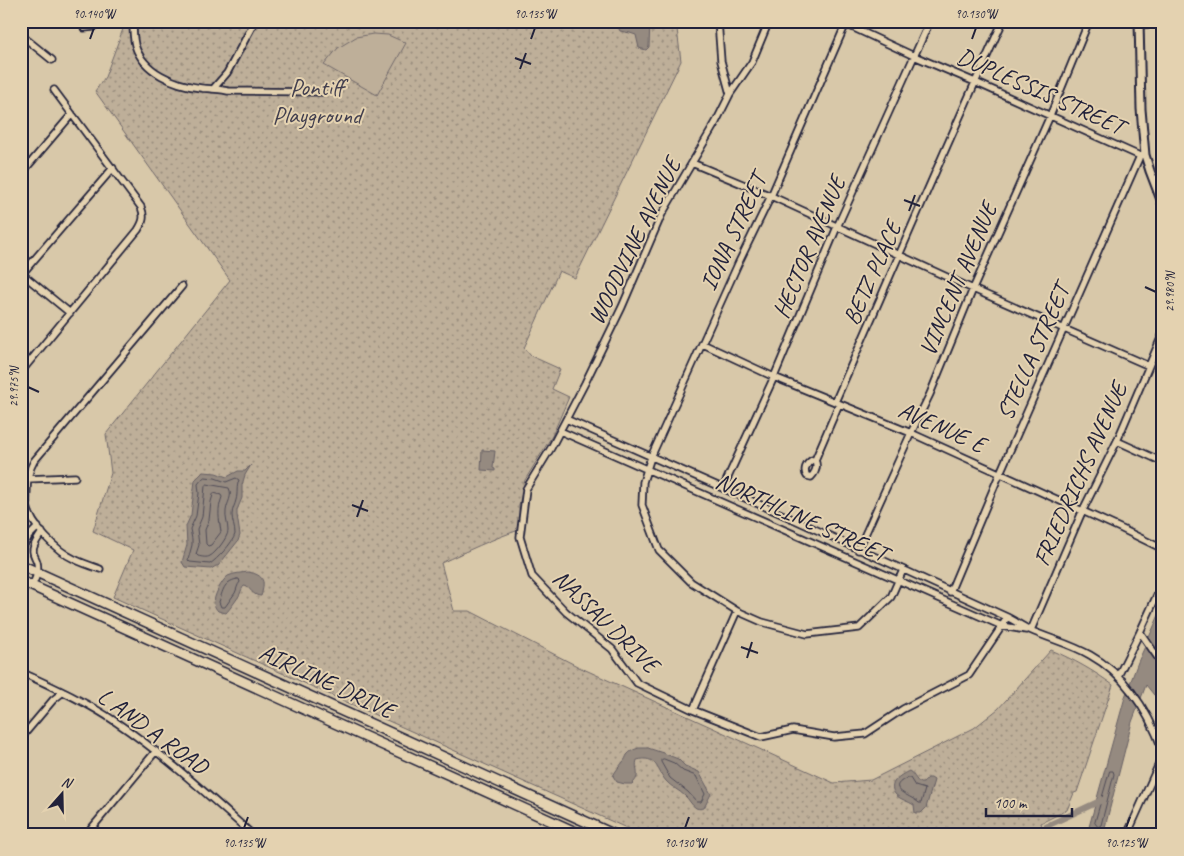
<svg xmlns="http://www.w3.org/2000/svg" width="1184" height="856" viewBox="0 0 1184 856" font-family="Caveat,sans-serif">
<defs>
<pattern id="grass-dots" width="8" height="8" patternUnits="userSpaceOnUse" patternTransform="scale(1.25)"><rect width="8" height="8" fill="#beaf99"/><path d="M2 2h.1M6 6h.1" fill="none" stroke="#9a8e7e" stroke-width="1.8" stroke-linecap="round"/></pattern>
</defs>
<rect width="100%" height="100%" fill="#d8c8a9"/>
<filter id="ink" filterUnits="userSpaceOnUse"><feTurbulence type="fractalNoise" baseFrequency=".02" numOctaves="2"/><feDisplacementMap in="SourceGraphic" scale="10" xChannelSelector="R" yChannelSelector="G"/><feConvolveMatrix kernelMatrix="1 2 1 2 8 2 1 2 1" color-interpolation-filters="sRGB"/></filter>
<g filter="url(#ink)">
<!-- grass -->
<path fill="url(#grass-dots)" stroke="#70686a" d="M126,21H676L681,61L575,278L559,271L524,348L531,356L560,369L552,389L569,397L552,436L525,480L519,505V530C492,539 467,551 441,563L454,611H470L579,667L834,783L871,780L974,728L998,709L1051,650C1073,659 1094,671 1113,685L1077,792L1074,793L1067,810L1041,823L1045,835H642L113,597L133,550L93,531L111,473L106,434L230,280L95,91L105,77Z"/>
<!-- garden -->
<path fill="#beaf99" stroke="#70686a" d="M373,34L388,35L406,43L377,95L324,65L338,48L356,37Z"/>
<!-- water -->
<path fill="#958a80" stroke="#676064" d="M619,21H650L649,47L646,50L639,48L636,35L630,33L620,31L618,27Z
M482,450L495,451L493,468L495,469V471L481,470Z
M251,465L245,475L242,485V498L237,510V515L240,535L238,541L218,566H216L211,569L185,567L182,562L187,545L186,526L191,515L195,480L203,472L216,473L227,477L238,471H245Z
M248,572C265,575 265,582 261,596C255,596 251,591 248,587L244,586C242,588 241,591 240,594C238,598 229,610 226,613L218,611C216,609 215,607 214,604C213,597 222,580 228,576C234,573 242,573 248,572Z
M1163,606V702L1154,695L1146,685L1132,722L1103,835H1101L1089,827L1125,697L1138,662Z
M639,748H648L663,753L678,759L685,766L699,772L711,794L704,808C700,809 700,809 696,808C691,805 689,799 685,796C679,790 671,787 666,781C656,769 657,755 637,760C634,770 642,775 632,784H625L617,782L613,776C616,770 619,767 623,762C625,760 626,757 627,755C630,751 635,749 639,748Z
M909,771C915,774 917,785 923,783C925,782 926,779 928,778H931L934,780L926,808L921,813H915L914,805C908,801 901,800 896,795C886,784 900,775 909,771Z"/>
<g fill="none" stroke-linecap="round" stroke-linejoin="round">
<!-- shore -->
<path stroke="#504c57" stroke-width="1" d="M205,477L215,478L226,482L236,478L239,480C236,487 238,493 236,500C235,505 232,509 232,515C232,521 235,528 235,534C233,543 217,559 210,564L190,562L188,560L192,545V539L190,529L196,516L199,493L198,484L202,479Z
M207,484L229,488C233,497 227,502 226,511C225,518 228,524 228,531C228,537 215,554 210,556C207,558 202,557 198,556L196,554L199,545L197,529L202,517L205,486Z
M214,493L221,495L222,497C217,511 219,518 221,532L211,545L208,546L206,544L205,530L209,520L211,502Z
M237,579H239L240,582C237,585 237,589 235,593C232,598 228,602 225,607H221L219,602C223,591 223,582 237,579Z
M664,759L674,763L683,771L696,776L705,794L701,802H697L688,792L670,778L661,762V760Z
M1110,771H1113L1114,774L1101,825L1098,827L1095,823Z
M907,778H910L915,786L925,789L921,803H919C911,795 883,789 907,778Z"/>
<!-- canal -->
<path stroke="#958a80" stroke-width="6" d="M1032,835L1051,824L1102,800"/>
<defs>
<path id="minor" d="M133,21C133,29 133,37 135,45C143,72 175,85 201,88C205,89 209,88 212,89C218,89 223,90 228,91L322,92
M718,21L721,61L730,94L716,122L662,214L622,307L585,383L551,448L526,489L520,537L532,576L566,612L612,649L637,683L693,710L761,737L793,730L834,737L865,734L903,709L969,675L1002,626L1007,617
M839,21L914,56L975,82L1140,156L1143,155
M847,21L771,196L738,264L651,457L643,482L642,505L659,550L691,582L737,611L762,622L807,634L859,628L891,597L903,570
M1139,25L1163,23
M84,28L94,27L98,21
M21,35L52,60
M213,89L227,73L255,21
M730,94L752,62L769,21
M692,163L771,196L973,289L1149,366
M21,174L72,114
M1155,184L1163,167
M21,273L70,313
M21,275L113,168
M703,344L774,377L911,433L1122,529L1163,549
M21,372L138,230C143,222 145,217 141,207L54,90
M835,402C891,275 945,147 1003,21
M566,419L795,520L1007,617C1015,621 1022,626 1030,630C1050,639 1071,644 1090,655C1126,675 1149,713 1163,751
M560,431L1002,626L1026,630
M1117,441L1163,462
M815,460C818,467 816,472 811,477L807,476C803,470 806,464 812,460H815L839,404
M27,479L75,477
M723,488L774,377L837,227L930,21
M21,550L29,536L38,527
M858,550L911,433L930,394L973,289L1050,116L1089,21
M100,569C91,566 82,563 74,559C57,551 31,526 27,506C26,501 27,496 27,491C27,480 28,471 34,461L182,286
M32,586C36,578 39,571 37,562C36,558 33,555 33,551C33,544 39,538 42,532
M950,592L1000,473L1140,156
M1031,630L1082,512L1117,441L1163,333
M1140,632L1163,665
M21,672C53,687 87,702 116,722C165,755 209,796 253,835
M1118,676L1140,632L1163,582
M693,710L737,611
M21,738L53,700L63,692
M86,835L156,751
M1127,835L1163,755"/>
<path id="major" d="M1139,21L1141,109L1145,155L1150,171L1163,205"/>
<path id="highway" d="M21,565L615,835
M21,581L582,835"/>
</defs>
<!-- minor casing -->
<use href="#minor" stroke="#22223b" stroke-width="9"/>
<!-- major casing -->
<use href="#major" stroke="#22223b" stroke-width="11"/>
<!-- highway casing -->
<use href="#highway" stroke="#22223b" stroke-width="12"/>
<!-- minor -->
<use href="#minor" stroke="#e4d2b0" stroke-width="5.5"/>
<!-- major -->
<use href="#major" stroke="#e4d2b0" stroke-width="7"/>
<!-- highway -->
<use href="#highway" stroke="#e4d2b0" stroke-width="9"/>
</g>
</g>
<!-- ticks -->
<path fill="none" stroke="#22223b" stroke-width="2" d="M90,39L94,28M531,39L535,28M972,39L976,28M515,58L531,64M520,69L526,53M904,200L920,206M909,211L915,195M1145,287L1156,292M28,387L39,392M352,505L368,511M357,517L363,500M741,647L758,653M747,658L752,642M244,828L248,817M685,828L689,817M1126,828L1130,817"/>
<g text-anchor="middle" stroke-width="4" stroke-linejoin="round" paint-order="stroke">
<!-- park labels -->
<g font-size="24" fill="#413e4e" stroke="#e4d2b0">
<text x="317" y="95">Pontiff<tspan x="317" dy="28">Playground</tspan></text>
</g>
<!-- street labels -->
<g font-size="24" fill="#22223b" stroke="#e4d2b0">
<text transform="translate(1041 91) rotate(24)" y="8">DUPLESSIS STREET</text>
<text transform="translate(733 232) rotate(-65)" y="8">IONA STREET</text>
<text transform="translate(634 241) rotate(-64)" y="8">WOODVINE AVENUE</text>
<text transform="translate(809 247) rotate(-67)" y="8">HECTOR AVENUE</text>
<text transform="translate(872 273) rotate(-66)" y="8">BETZ PLACE</text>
<text transform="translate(958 279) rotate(-67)" y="8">VINCENT AVENUE</text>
<text transform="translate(1033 352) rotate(-66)" y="8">STELLA STREET</text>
<text transform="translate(942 427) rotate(24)" y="8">AVENUE E</text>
<text transform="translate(1080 474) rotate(-66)" y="8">FRIEDRICHS AVENUE</text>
<text transform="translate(802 517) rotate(24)" y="8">NORTHLINE STREET</text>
<text transform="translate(606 621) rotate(44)" y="8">NASSAU DRIVE</text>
<text transform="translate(327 681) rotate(25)" y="8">AIRLINE DRIVE</text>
<text transform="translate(153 731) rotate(36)" y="8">L AND A ROAD</text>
</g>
</g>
<!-- margin -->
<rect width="1184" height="856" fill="none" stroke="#e4d2b0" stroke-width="55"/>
<!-- north arrow -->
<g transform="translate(62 794) rotate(20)" stroke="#e4d2b0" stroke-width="4" paint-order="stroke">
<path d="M0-4L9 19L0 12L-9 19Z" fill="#22223b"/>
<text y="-8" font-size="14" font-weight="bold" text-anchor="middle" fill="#22223b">N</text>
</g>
<!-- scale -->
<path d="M986 808v8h86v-8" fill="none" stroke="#22223b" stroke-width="2.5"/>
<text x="994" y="808" font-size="15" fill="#22223b" stroke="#e4d2b0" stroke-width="4" paint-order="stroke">100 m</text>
<rect x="28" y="28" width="1128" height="800" fill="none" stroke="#22223b" stroke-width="2"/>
<g font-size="12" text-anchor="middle" fill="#22223b">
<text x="94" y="18">90.140°W</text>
<text x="535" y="18">90.135°W</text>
<text x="976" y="18">90.130°W</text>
<text transform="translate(1170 292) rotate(-90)" y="4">29.980°N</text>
<text transform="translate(14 387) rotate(-90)" y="4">29.975°N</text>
<text x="244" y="847">90.135°W</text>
<text x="685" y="847">90.130°W</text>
<text x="1126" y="847">90.125°W</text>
</g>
</svg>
